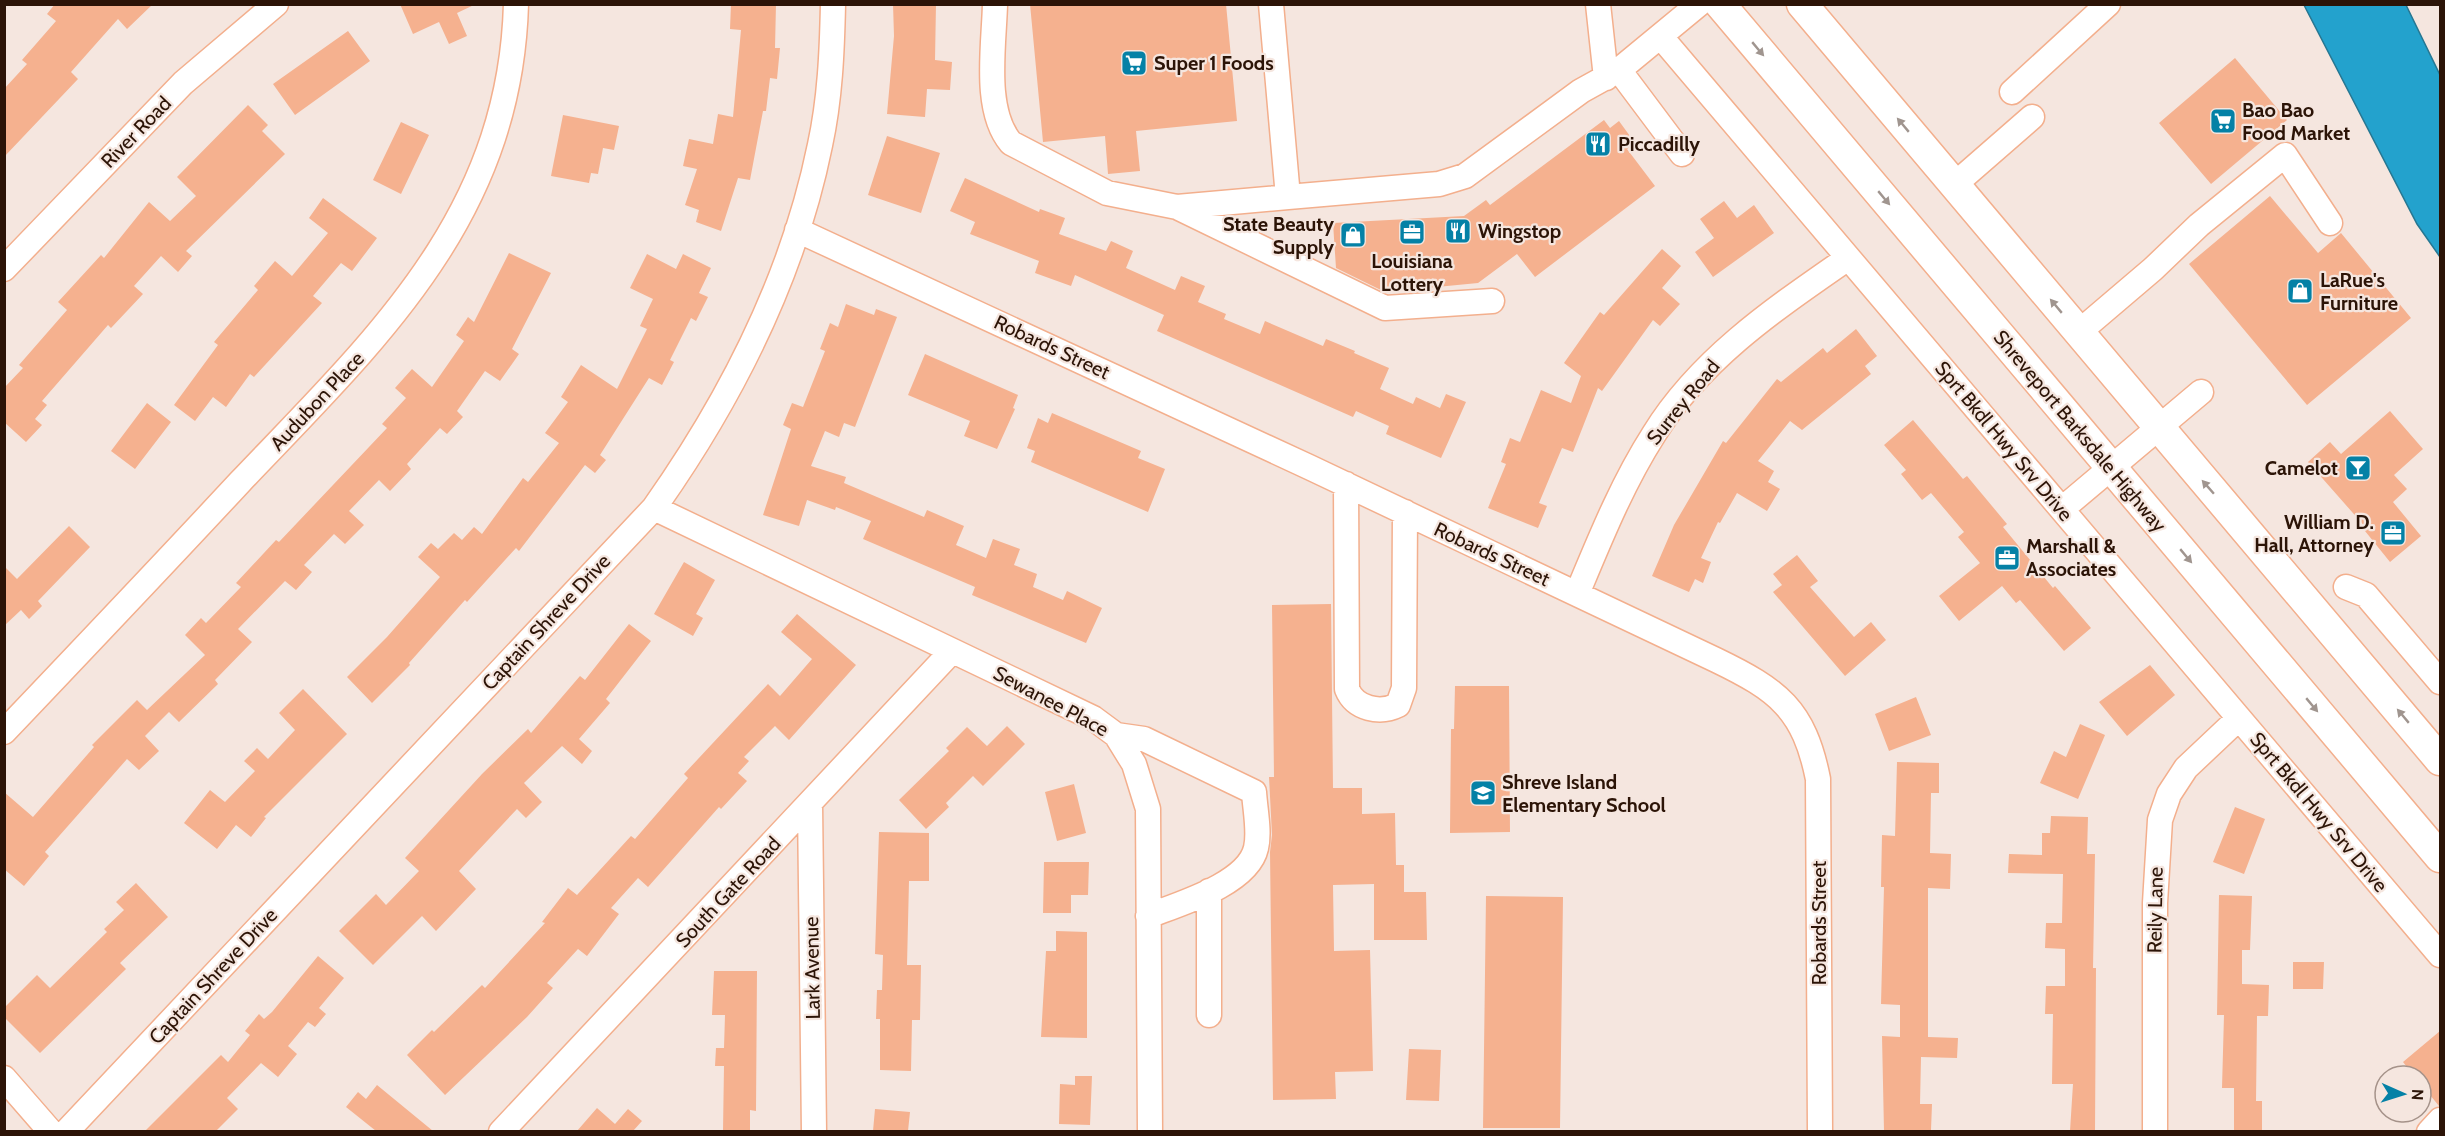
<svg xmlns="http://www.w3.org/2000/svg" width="2445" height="1136" viewBox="0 0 2445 1136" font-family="Cabin,sans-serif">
<rect width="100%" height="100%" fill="#f5e6df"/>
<!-- water -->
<path fill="#23a2cd" stroke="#267792" stroke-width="1.5" d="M2304,5H2406L2440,75V257L2417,224Z"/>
<!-- building -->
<path fill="#f5b18f" d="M55,4H153L127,29L118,19L71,72L78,79L4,157V89L27,64L22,60L56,21L47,14Z
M400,4H476L457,13L467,36L449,44L439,22L413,34Z
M731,4H776L775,48H780L777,79L770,78L766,111H763L750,180L738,178L721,231L696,222L699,210L685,205L697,169L683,166L689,139L713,144L718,114L733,117L741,30L730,29Z
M893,4H936L935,60L952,62L950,90L927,89L925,117L887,114L894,36Z
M1030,4H1226L1237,121L1136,131L1140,171L1108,174L1105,136L1043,142Z
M348,31L370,61L295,115L273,84Z
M2235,58L2287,120L2211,184L2159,123Z
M248,105L268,125L262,131L285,154L186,251L192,256L178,272L161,256L134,286L143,294L111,328L108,325L42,401L47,405L35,419L42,425L26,442L4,422V388L23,368L19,365L67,310L58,302L101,255L104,258L149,202L170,221L196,196L177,177Z
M563,115L619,126L614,150L603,148L598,174L591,173L589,183L551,176Z
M1604,120L1610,128L1619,121L1635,143L1627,149L1655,186L1535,277L1517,254L1478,283L1385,292L1336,268L1333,223L1464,216L1486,200L1490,205Z
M401,122L429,135L401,194L373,180Z
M887,136L940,153L921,213L868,195Z
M965,178L1039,212L1040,209L1065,218L1059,234L1106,251L1111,241L1133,251L1126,268L1175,290L1181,276L1205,286L1198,302L1226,314L1224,319L1260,334L1265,321L1323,346L1326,339L1355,351L1354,353L1389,368L1380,389L1413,404L1416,397L1440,408L1446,394L1466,402L1441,458L1386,434L1389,426L1356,411L1353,417L1157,331L1164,315L1075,275L1071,286L1035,273L1039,261L970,234L975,222L950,211Z
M2270,196L2318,253L2341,233L2411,318L2307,405L2189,264Z
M323,198L377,238L352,271L341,263L313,296L322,303L254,377L250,374L226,407L213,397L195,421L174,405L218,345L214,342L258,290L254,286L275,261L292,276L328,233L309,218Z
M1724,201L1737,218L1754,205L1774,233L1713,277L1695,252L1714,238L1700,219Z
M1662,249L1681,266L1662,288L1680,304L1660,326L1653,320L1602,391L1598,388L1573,452L1562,448L1539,503L1547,506L1538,528L1488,508L1506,464L1501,462L1510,438L1520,442L1541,390L1571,403L1581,376L1564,363L1600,312L1604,315Z
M509,253L551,273L512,349L519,354L500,381L485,371L457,411L463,417L447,434L440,428L407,464L411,469L390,491L379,480L349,511L364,525L345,544L334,534L304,565L312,572L296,590L285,581L238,629L252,642L215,680L218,684L179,722L169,712L145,736L159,751L139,770L127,759L45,852L49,856L24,886L4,869V792L33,817L94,747L92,745L137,700L147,710L205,655L185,635L201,618L206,623L241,587L236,583L276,540L279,542L387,428L382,424L406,398L395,388L412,369L432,387L464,341L456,335L468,317L474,322Z
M647,254L676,269L683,254L711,268L699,293L708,297L696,321L691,318L670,360L674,362L662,385L649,378L600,455L606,460L595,473L585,465L519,551L516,548L467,602L465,600L409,663L410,665L372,703L347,677L387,637L440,577L418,557L431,543L438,549L454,533L462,540L474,527L482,534L523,478L528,482L559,443L545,433L568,402L561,397L581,365L617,389L647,329L640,326L653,299L630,288Z
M846,304L874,315L876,309L897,317L855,427L844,423L839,437L825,431L811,466L846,477L844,483L924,517L927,510L964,526L956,545L986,558L993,539L1020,549L1014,565L1037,574L1033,587L1063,600L1067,591L1102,608L1086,643L972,595L975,587L863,539L871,521L836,507L835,510L807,500L799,526L763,515L791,429L783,425L792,403L803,407L825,351L820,349L830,323L838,327Z
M1856,329L1877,356L1865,366L1871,374L1802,430L1790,421L1758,461L1774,471L1768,482L1780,489L1767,511L1737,493L1720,523L1718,522L1701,558L1711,562L1703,583L1695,579L1689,592L1652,576L1674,525L1723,441L1726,443L1777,379L1781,382L1823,348L1827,353Z
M925,354L1018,395L1013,408L1015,409L997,449L964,436L970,421L908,395Z
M147,403L171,422L135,469L111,451Z
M2390,411L2423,449L2394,475L2407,489L2393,502L2421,536L2390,562L2365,531L2367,529L2308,462L2330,442L2341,454Z
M1052,413L1141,451L1138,458L1165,469L1148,512L1031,462L1035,451L1027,448L1038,418L1048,423Z
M1913,420L1963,479L1967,476L2007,524L2003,527L2053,588L2055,586L2091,628L2064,651L2020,600L2016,603L2002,586L1959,621L1939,596L1980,563L1958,537L1964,532L1931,493L1922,500L1901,474L1906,470L1884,445Z
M69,526L90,547L38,601L42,606L29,619L21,610L4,626V566L17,579Z
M1797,555L1818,581L1810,587L1854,637L1871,622L1886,640L1845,676L1773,592L1782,585L1773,574Z
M684,562L715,580L696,614L703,618L693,636L654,614Z
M1331,604L1333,788H1362V814L1395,813L1396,865H1404V892H1426L1427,940H1374V884L1333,885L1334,951L1370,950L1373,1071L1335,1072L1336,1099L1273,1100L1270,852L1272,835L1269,777H1274L1272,605Z
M797,614L856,665L789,740L775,726L744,757L749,761L738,773L747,781L721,809L719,807L648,887L638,878L611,908L619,914L587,956L578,949L547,983L553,988L527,1017L445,1095L407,1055L432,1030L434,1032L482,985L485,988L545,923L542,922L568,888L577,895L631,836L635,839L688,778L684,774L768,684L780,696L812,659L781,632Z
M629,624L651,641L606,699L610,703L579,739L592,751L582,764L562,746L524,783L542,802L526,818L517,809L459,871L476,889L436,931L422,916L373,965L339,931L376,894L386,905L419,871L405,858L482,774L528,729L531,733L580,676L585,680Z
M2150,665L2175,695L2127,736L2099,702Z
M1455,686H1509L1510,832L1450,833L1451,729H1454Z
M303,689L347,734L264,817L266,818L251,837L236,825L217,849L184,823L210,790L225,802L255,771L244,761L257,748L268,759L295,730L279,713Z
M1916,697L1931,735L1889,751L1875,714Z
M2080,724L2105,735L2078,799L2040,783L2054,751L2066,757Z
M1007,726L1025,744L983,786L973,776L946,803L949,807L926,829L899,800L949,751L946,748L967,727L987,746Z
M1897,762L1939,763V793H1931L1930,853L1951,854L1950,889L1928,888V1037L1958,1038L1957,1058L1921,1057L1920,1104H1932L1931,1130L1922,1131H1884L1882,1036L1900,1037V1005L1881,1004L1884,887H1881L1882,835L1895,836Z
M1074,784L1086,833L1057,841L1045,792Z
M2235,807L2265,819L2244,874L2213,862Z
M2051,816L2088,817L2087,854H2095L2093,968H2096L2095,1131H2070L2073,1084H2052L2053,1014H2045L2046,986H2065V949L2045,948L2046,923H2062L2063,874L2008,873L2009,854L2042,855V833H2050Z
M879,832L929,833V881H909L907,965H921L920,1020H912L911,1071L880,1070V1019H876L877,990H882L883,955L875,954Z
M1044,862H1089L1088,895H1071V913H1043Z
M136,883L168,917L120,963L126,969L40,1053L4,1017V1008L37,975L50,988L107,932L104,929L124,910L116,902Z
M2219,895L2252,896L2250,950H2242V984L2269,985L2268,1016H2257L2256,1101H2262V1131H2234V1088H2222L2224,1015H2217Z
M1486,896L1563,897L1560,1128H1483Z
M1056,931L1087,932V1038L1041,1037L1046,951H1056Z
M318,956L344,978L319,1008L326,1014L315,1027L308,1022L288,1046L297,1054L278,1077L261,1063L227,1098L238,1109L216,1131H145L221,1055L228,1062L250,1035L245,1031L259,1014L264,1019L272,1012Z
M2293,962H2324L2323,989H2293Z
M714,971H757L756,1111L750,1110V1131H723L724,1066H715L716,1048H724L725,1015H712Z
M2440,1031V1106H2439L2421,1084V1076H2414L2403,1062Z
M1409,1049L1441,1050L1439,1101L1406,1100Z
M1075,1076H1092L1090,1125L1059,1124L1060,1084L1075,1085Z
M377,1085L433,1131H376L346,1107L358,1092L366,1099Z
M597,1108L615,1124L628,1109L642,1121L633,1131H577Z
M875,1109L910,1112L908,1131H873Z"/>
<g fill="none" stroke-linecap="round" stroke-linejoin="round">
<defs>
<path id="minor" d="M995,4C994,46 983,110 1011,143L1107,193L1177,207L1385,308L1492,301
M1271,4L1288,197L1439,184L1465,176L1581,91L1619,70L1699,4
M1598,4L1606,78
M1661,37L2440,955
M1619,70L1682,154
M2012,92L2108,4
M1954,185L2032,117
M1177,207L1288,197
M797,230L1309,467L1716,660C1778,690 1804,709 1818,779L1820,1132
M4,269L183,83L276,4
M2079,332L2153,269L2199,225L2285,155L2330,223
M1346,484L1347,689C1355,709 1380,714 1398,705L1404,688L1405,512
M654,508L1093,718L1116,735L1134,764L1148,809L1150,1132
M2062,509L2201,392
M2346,587L2366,595L2440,682
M1577,594C1600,539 1622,484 1654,434C1701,358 1776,308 1848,258
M4,732C83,649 162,566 240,482C376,339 510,217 516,4
M1116,735L1144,739L1254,792C1255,809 1260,832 1256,848C1248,884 1179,904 1148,916
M810,804L814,1132
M1209,1015V891
M4,1078L51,1132
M66,1132L654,508C731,399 793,278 820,145C830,99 832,52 833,4
M501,1132L952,651
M2155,1132V903L2160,820L2169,794L2186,768L2239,718
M2429,1132L2440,1120"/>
<path id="major" d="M1720,4L2440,857
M1802,4L2440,760"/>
</defs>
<!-- minor casing -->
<use href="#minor" stroke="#f3af8d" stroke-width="27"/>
<!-- major casing -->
<use href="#major" stroke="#f3af8d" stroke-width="33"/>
<!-- minor -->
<use href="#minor" stroke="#fff" stroke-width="24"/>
<!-- major -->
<use href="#major" stroke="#fff" stroke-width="30"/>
</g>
<!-- one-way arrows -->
<defs><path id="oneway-solid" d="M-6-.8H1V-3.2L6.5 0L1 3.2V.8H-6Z" transform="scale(1.5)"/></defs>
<g fill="#a0958f">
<use href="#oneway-solid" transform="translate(1758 49) rotate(50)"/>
<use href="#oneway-solid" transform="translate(1903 125) rotate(-130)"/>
<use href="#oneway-solid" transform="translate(1884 198) rotate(50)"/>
<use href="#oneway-solid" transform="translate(2056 306) rotate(-130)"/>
<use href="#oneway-solid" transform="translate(2208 487) rotate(-131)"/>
<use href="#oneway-solid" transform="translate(2186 556) rotate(50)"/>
<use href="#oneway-solid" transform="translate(2312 705) rotate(50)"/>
<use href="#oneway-solid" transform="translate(2403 716) rotate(-130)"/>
</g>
<!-- icons -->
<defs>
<symbol id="supermarket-square" viewBox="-11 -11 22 22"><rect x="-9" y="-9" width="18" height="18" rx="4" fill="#0481a6" stroke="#f5e6df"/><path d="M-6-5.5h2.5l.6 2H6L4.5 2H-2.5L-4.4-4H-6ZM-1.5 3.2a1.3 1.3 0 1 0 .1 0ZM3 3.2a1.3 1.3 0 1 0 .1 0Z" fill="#fff"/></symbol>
<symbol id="restaurant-square" viewBox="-11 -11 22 22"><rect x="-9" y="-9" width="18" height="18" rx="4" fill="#0481a6" stroke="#f5e6df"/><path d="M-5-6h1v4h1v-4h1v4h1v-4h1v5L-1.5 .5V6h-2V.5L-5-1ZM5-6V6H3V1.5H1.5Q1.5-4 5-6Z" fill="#fff"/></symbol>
<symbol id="office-square" viewBox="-11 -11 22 22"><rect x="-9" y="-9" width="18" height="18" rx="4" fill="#0481a6" stroke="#f5e6df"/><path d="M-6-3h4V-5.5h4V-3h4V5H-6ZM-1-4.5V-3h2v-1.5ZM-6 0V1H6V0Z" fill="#fff"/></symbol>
<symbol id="shop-square" viewBox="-11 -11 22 22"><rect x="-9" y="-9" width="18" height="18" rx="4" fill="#0481a6" stroke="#f5e6df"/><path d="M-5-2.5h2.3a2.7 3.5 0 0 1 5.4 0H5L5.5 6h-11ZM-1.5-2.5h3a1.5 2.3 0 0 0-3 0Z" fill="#fff"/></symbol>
<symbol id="bar-square" viewBox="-11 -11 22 22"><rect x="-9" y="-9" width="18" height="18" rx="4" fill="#0481a6" stroke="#f5e6df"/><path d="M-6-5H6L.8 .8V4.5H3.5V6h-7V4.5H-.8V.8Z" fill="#fff"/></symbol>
<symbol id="school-square" viewBox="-11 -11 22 22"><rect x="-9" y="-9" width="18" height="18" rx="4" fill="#0481a6" stroke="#f5e6df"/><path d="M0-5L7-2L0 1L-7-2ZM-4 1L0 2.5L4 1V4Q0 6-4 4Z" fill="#fff"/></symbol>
</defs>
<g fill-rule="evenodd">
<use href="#supermarket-square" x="1119" y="48" width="30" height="30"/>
<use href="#supermarket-square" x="2208" y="106" width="30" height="30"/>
<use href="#restaurant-square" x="1583" y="129" width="30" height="30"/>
<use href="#restaurant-square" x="1443" y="216" width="30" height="30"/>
<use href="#office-square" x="1397" y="217" width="30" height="30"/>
<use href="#shop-square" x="1338" y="220" width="30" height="30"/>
<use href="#shop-square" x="2285" y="276" width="30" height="30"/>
<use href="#bar-square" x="2343" y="453" width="30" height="30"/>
<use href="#office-square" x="2378" y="518" width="30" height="30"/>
<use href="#office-square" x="1992" y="543" width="30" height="30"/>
<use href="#school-square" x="1468" y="778" width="30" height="30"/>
</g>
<g text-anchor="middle" stroke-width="4.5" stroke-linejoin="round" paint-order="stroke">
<!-- poi labels -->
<g font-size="20" font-weight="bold" fill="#2c1407" stroke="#f5e6df" text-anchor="start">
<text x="1154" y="70">Super 1 Foods</text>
<text x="2242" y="117">Bao Bao<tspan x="2242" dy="23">Food Market</tspan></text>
<text x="1618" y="151">Piccadilly</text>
<text x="1334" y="231" text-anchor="end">State Beauty<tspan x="1334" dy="23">Supply</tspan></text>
<text x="1478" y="238">Wingstop</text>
<text x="1412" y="268" text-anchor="middle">Louisiana<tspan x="1412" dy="23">Lottery</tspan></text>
<text x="2320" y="287">LaRue's<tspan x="2320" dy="23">Furniture</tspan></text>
<text x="2338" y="475" text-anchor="end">Camelot</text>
<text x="2374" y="529" text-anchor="end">William D.<tspan x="2374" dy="23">Hall, Attorney</tspan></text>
<text x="2026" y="553">Marshall &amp;<tspan x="2026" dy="23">Associates</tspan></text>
<text x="1502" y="789">Shreve Island<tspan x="1502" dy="23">Elementary School</tspan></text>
</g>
<!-- street labels -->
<g font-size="20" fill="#2c1407" stroke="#f5e6df">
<text transform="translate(136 132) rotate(-46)" y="7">River Road</text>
<text transform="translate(1052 347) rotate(25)" y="7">Robards Street</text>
<text transform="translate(317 401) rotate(-47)" y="7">Audubon Place</text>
<text transform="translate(1683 402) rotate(-51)" y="7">Surrey Road</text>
<text transform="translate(2080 431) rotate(50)" y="7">Shreveport Barksdale Highway</text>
<text transform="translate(2004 441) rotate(50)" y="7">Sprt Bkdl Hwy Srv Drive</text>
<text transform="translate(1492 554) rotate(25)" y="7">Robards Street</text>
<text transform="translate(546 622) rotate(-47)" y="7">Captain Shreve Drive</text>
<text transform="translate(1051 701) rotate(28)" y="7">Sewanee Place</text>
<text transform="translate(2319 812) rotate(50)" y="7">Sprt Bkdl Hwy Srv Drive</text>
<text transform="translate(728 892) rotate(-47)" y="7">South Gate Road</text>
<text transform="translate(2155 910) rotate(-89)" y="7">Reily Lane</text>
<text transform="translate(1819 923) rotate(-90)" y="7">Robards Street</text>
<text transform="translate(812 968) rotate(-91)" y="7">Lark Avenue</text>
<text transform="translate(213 976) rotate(-47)" y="7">Captain Shreve Drive</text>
</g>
</g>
<!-- border -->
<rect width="2445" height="1136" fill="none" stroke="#2c1407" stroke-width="12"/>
<!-- north arrow -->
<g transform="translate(2403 1094) rotate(93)"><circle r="28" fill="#f5e6df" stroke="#a59289" stroke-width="1.5"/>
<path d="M0-4.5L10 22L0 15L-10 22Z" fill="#0481a6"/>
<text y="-9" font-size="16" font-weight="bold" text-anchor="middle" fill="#2c1407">N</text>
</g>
</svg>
